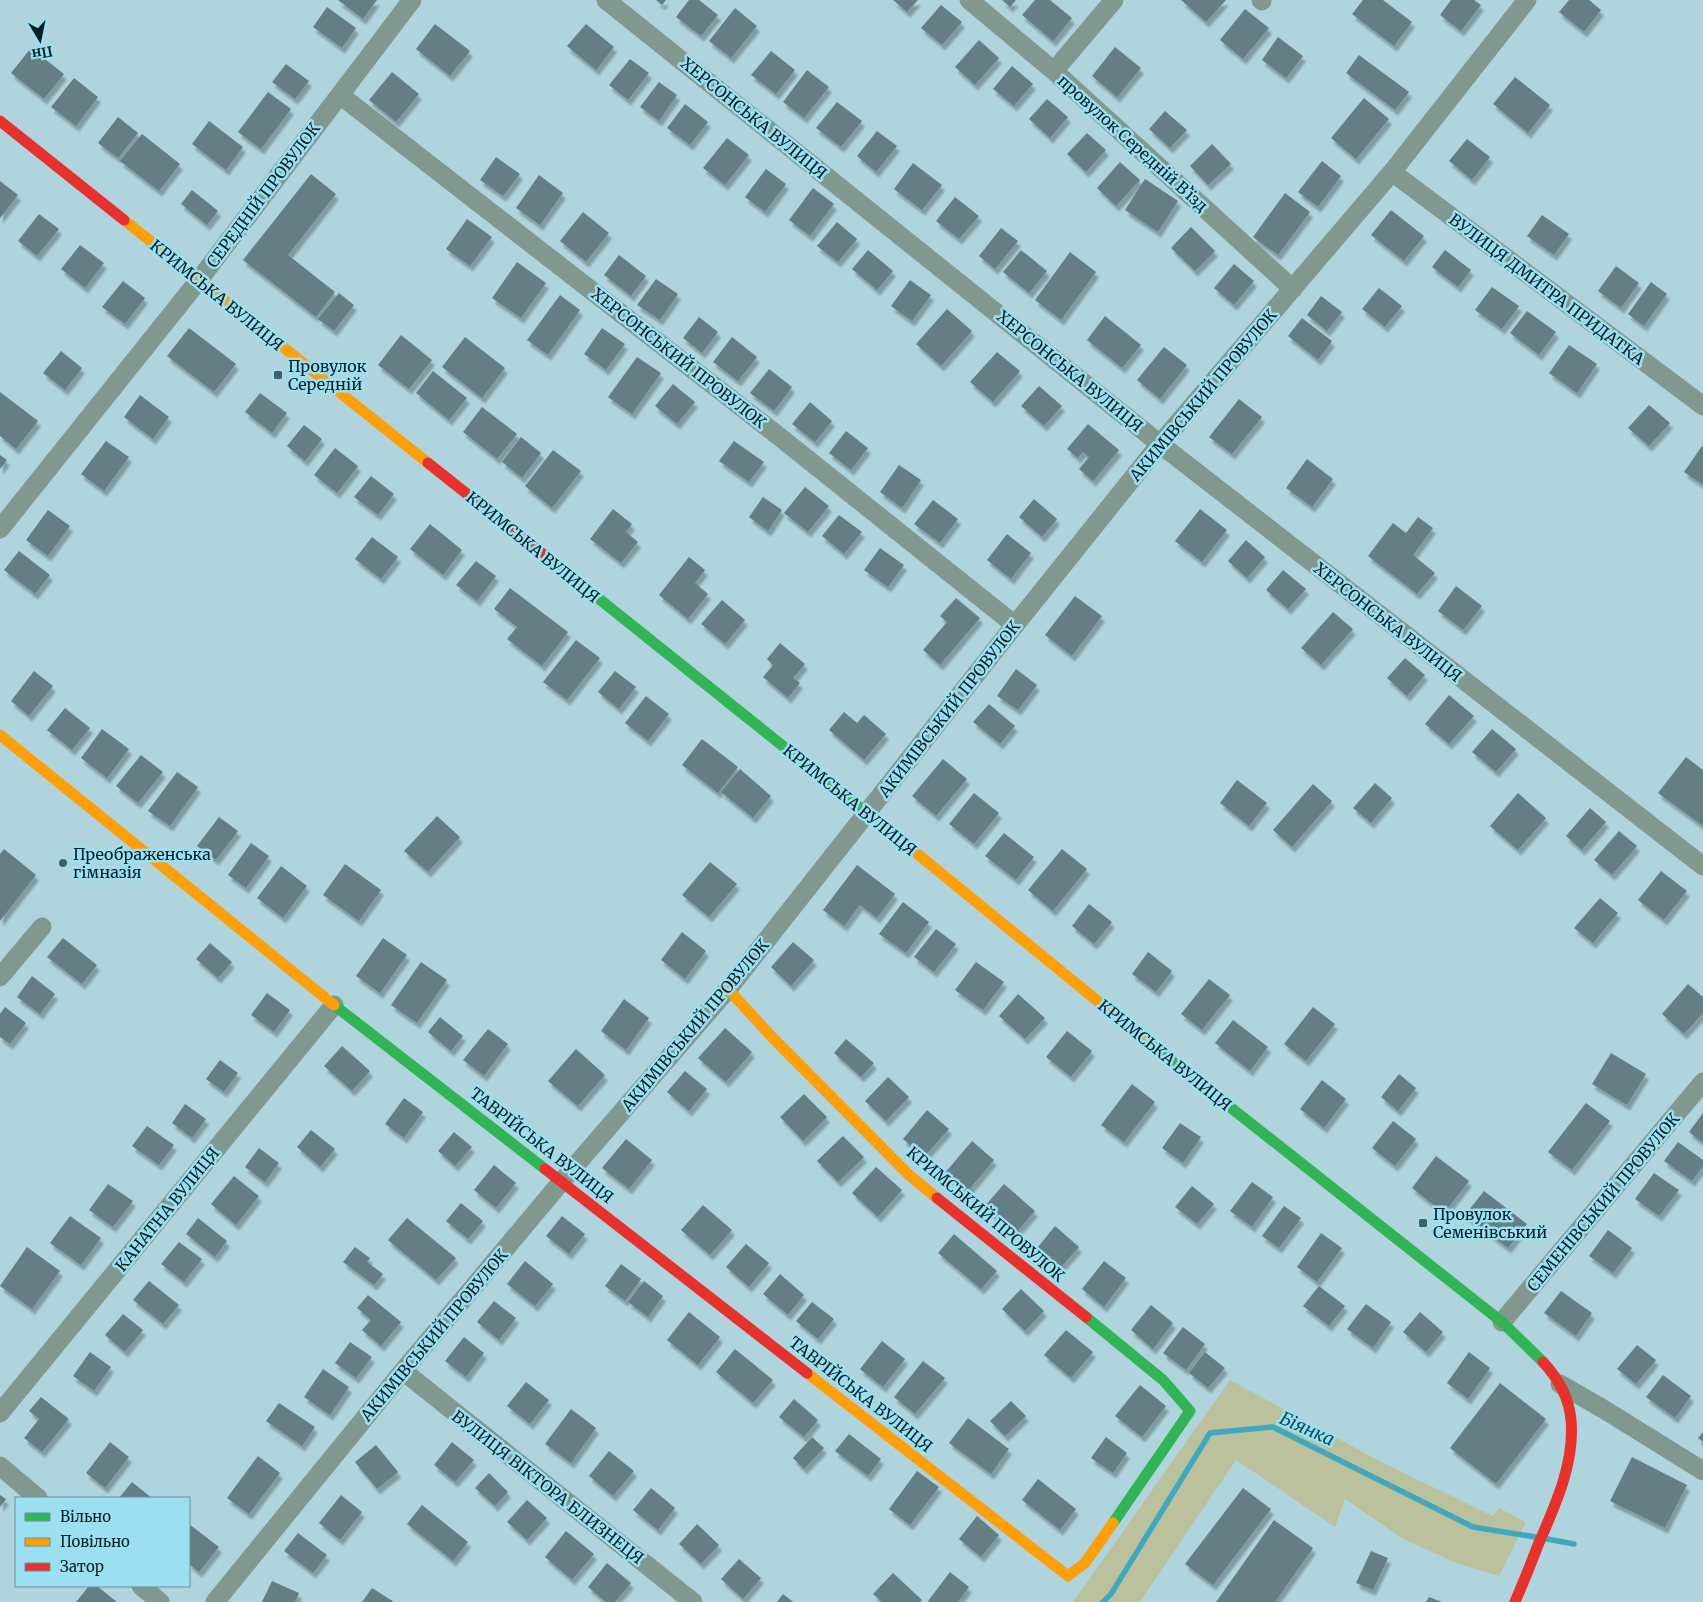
<svg xmlns="http://www.w3.org/2000/svg" width="1703" height="1602" viewBox="0 0 1703 1602" font-family="Merriweather,serif">
<defs>
<filter id="shadow"><feDropShadow dx="3" dy="5.5" stdDeviation="1" flood-color="#0004"/></filter>
</defs>
<rect width="100%" height="100%" fill="#b0d4dd"/>
<!-- green -->
<path fill="#bbc19d" d="M1230,1380L1385,1464L1493,1516L1499,1508L1526,1522L1499,1576L1459,1564L1403,1539L1345,1499L1335,1527L1236,1460L1140,1602H1073Z"/>
<g fill="none" stroke-linecap="round" stroke-linejoin="round">
<!-- stream -->
<path stroke="#3ea9be" stroke-width="5.5" d="M1547,1539L1574,1544
M1103,1602L1111,1594L1210,1433L1273,1427L1473,1527L1536,1537"/>
</g>
<!-- building -->
<path fill="#647e84" filter="url(#shadow)" d="M338,0H377L363,19Z
M656,0H666L662,5Z
M689,0H699L718,15L701,36L676,17Z
M893,0H918L907,12Z
M1002,0H1016L1010,7Z
M1035,0H1050L1072,18L1053,41L1022,15Z
M1181,0H1226L1206,22Z
M1363,0H1383L1412,22L1394,46L1352,14Z
M1451,0H1474L1481,5L1461,31L1440,15Z
M1569,0H1589L1601,10L1584,32L1559,12Z
M941,5L962,22L942,45L921,28Z
M327,7L356,28L342,48L313,27Z
M735,8L757,26L731,58L709,41Z
M1245,9L1269,28L1243,59L1220,40Z
M435,24L470,51L450,76L416,49Z
M586,24L614,47L596,70L567,46Z
M1278,37L1303,56L1286,78L1262,60Z
M979,40L999,58L975,85L955,67Z
M1115,47L1141,68L1117,97L1092,76Z
M31,48L64,74L44,99L11,73Z
M771,51L795,70L776,94L751,75Z
M1359,55L1409,92L1395,110L1346,73Z
M630,59L649,73L628,100L609,85Z
M286,64L309,81L295,99L272,82Z
M1012,66L1033,84L1014,106L993,89Z
M807,70L829,87L804,118L783,102Z
M392,72L419,94L396,122L369,100Z
M1515,77L1550,105L1528,133L1493,104Z
M74,78L98,97L76,126L51,107Z
M659,82L677,95L659,121L640,107Z
M268,92L291,109L261,149L238,132Z
M1364,98L1389,119L1356,159L1331,138Z
M1047,99L1068,117L1050,138L1029,119Z
M837,102L862,121L841,147L816,128Z
M685,104L708,122L690,145L667,128Z
M1165,111L1187,130L1170,148L1149,129Z
M118,117L138,133L118,158L98,143Z
M209,121L243,147L226,170L192,144Z
M877,131L897,146L876,172L857,156Z
M1087,133L1106,150L1086,172L1067,154Z
M142,134L180,164L159,191L120,161Z
M727,138L749,155L725,185L703,168Z
M1467,139L1490,157L1472,180L1449,161Z
M1212,144L1231,164L1208,185L1190,166Z
M496,157L520,174L503,196L480,180Z
M1322,161L1341,176L1318,207L1298,192Z
M1120,162L1140,180L1116,206L1097,188Z
M913,163L942,185L922,210L894,189Z
M766,169L786,184L765,212L745,197Z
M311,174L336,194L288,255L335,292L316,317L243,260Z
M539,175L563,193L540,225L516,208Z
M1145,179L1178,201L1158,232L1125,210Z
M0,181L18,195L0,218Z
M813,188L834,204L810,236L789,220Z
M192,190L218,211L207,225L181,204Z
M1285,193L1310,212L1278,255L1253,237Z
M955,197L979,216L959,239L936,221Z
M1391,210L1424,236L1404,261L1371,235Z
M583,212L609,233L586,262L560,241Z
M39,214L59,229L37,256L18,241Z
M1542,215L1569,234L1554,255L1527,236Z
M467,219L492,237L470,266L446,249Z
M837,222L857,239L838,262L817,246Z
M1191,227L1215,251L1195,271L1171,248Z
M1001,228L1018,241L995,269L979,256Z
M80,245L104,263L85,288L61,269Z
M868,250L893,271L877,290L852,269Z
M1021,250L1047,271L1029,293L1003,272Z
M1445,250L1471,270L1458,287L1432,267Z
M1070,252L1096,272L1061,320L1035,300Z
M619,255L646,276L631,296L604,275Z
M517,262L546,283L521,318L492,298Z
M1234,264L1254,281L1234,305L1214,288Z
M1616,266L1639,283L1621,308L1598,291Z
M656,279L678,294L660,320L637,305Z
M910,280L931,295L912,321L891,306Z
M123,281L145,298L125,324L102,307Z
M1651,282L1667,294L1644,326L1628,314Z
M1492,287L1519,306L1502,329L1475,310Z
M1379,288L1402,306L1385,327L1362,309Z
M339,293L354,305L334,331L318,319Z
M560,295L580,310L548,355L527,340Z
M1321,296L1342,312L1327,331L1307,315Z
M947,309L972,331L941,366L916,344Z
M1527,311L1556,332L1539,355L1510,333Z
M1105,316L1141,345L1122,368L1087,340Z
M699,317L718,332L702,353L683,338Z
M1302,318L1332,341L1318,360L1288,336Z
M189,328L236,364L214,392L167,356Z
M602,328L625,344L606,370L584,354Z
M401,335L432,360L409,389L378,365Z
M465,337L505,368L482,398L442,367Z
M732,337L757,357L738,381L713,362Z
M1569,345L1597,364L1577,393L1549,373Z
M1164,347L1187,365L1160,399L1137,380Z
M61,351L82,368L65,390L43,373Z
M997,352L1020,371L993,402L970,382Z
M637,357L661,373L632,414L608,397Z
M769,369L792,387L774,411L750,393Z
M433,371L467,398L449,420L416,393Z
M673,384L695,402L677,424L655,406Z
M1039,386L1062,406L1044,426L1021,406Z
M0,392L38,421L16,449L0,436Z
M260,393L287,413L272,433L245,412Z
M140,395L169,417L153,439L124,417Z
M1239,399L1262,417L1232,454L1209,437Z
M810,402L832,421L815,442L792,424Z
M1649,405L1670,423L1649,446L1628,428Z
M482,407L517,434L497,459L463,432Z
M1088,424L1119,450L1093,481L1079,469L1089,457L1083,452L1078,458L1067,449Z
M304,425L322,439L305,461L287,446Z
M846,431L868,448L851,470L829,453Z
M521,437L541,453L522,478L502,462Z
M106,441L129,457L104,491L81,474Z
M734,441L764,462L749,482L719,461Z
M1702,446H1703V485L1684,472Z
M335,448L358,466L337,493L314,475Z
M553,450L581,471L552,508L525,486Z
M0,455L7,460L0,469Z
M1307,459L1333,479L1312,507L1286,488Z
M899,465L921,480L902,508L880,492Z
M371,476L394,494L378,515L354,497Z
M805,487L829,506L808,532L784,513Z
M763,497L782,510L768,531L749,517Z
M1034,499L1057,519L1042,537L1019,517Z
M933,500L958,519L940,543L914,524Z
M613,509L632,524L626,532L638,542L621,563L590,539Z
M1200,509L1227,530L1202,562L1175,541Z
M48,510L70,526L48,556L26,540Z
M839,515L862,532L844,554L822,536Z
M1418,517L1433,528L1413,555L1435,573L1417,594L1368,556L1393,523L1406,533Z
M430,524L462,550L443,575L410,549Z
M1007,534L1031,553L1011,579L987,560Z
M372,537L398,557L381,579L355,559Z
M1246,540L1265,557L1247,578L1228,561Z
M880,548L904,565L888,587L864,570Z
M19,551L50,575L35,594L4,570Z
M689,557L705,570L695,583L708,594L688,619L659,595Z
M476,561L496,576L477,601L456,585Z
M1283,570L1306,589L1288,609L1266,590Z
M1456,586L1482,606L1463,630L1438,611Z
M510,588L568,632L542,666L507,639L517,627L494,609Z
M1075,596L1102,616L1072,656L1045,635Z
M956,598L980,618L940,665L923,650L947,622L940,616Z
M722,600L745,620L725,644L701,624Z
M1333,612L1353,629L1321,665L1301,648Z
M576,640L600,658L567,700L543,682Z
M780,643L805,664L793,678L800,683L788,698L763,677L773,665L767,659Z
M1405,658L1425,675L1407,696L1387,678Z
M1016,669L1037,685L1018,710L997,696Z
M34,671L53,686L29,716L11,701Z
M615,671L636,687L619,709L598,692Z
M1449,695L1474,716L1449,744L1425,724Z
M646,696L669,714L648,741L625,723Z
M989,704L1015,726L1000,744L973,722Z
M65,708L90,728L72,750L47,730Z
M844,712L857,723L864,715L886,734L864,760L829,730Z
M102,729L129,749L107,778L81,758Z
M1492,729L1516,749L1496,772L1472,752Z
M702,739L738,767L718,793L682,765Z
M141,755L163,772L138,803L116,786Z
M1686,757L1703,770V826L1658,793Z
M943,759L967,779L936,816L912,796Z
M740,769L771,796L753,818L721,792Z
M177,772L198,787L170,826L148,811Z
M1237,780L1267,803L1249,826L1220,803Z
M1375,783L1392,798L1371,823L1353,808Z
M1313,784L1332,801L1292,847L1273,830Z
M974,793L999,813L974,844L949,824Z
M1518,793L1546,818L1518,850L1490,826Z
M1590,808L1606,822L1582,850L1566,836Z
M437,816L460,837L428,872L404,851Z
M219,817L238,831L216,860L197,846Z
M1619,831L1637,846L1612,875L1594,860Z
M1004,833L1034,857L1016,880L985,856Z
M251,843L269,856L246,888L228,875Z
M4,849L36,875L0,921V854Z
M1062,849L1087,869L1053,911L1028,890Z
M710,862L737,884L709,917L682,895Z
M345,864L381,890L359,921L323,895Z
M857,865L895,894L877,918L860,905L844,926L823,910Z
M281,866L307,886L283,918L257,898Z
M1661,871L1687,891L1664,920L1638,900Z
M1600,898L1618,913L1593,943L1574,928Z
M903,902L929,922L906,953L879,934Z
M1089,904L1112,922L1094,944L1072,926Z
M936,929L956,944L934,972L914,957Z
M682,932L706,951L685,979L661,960Z
M63,938L97,965L82,984L47,957Z
M383,938L407,955L380,993L356,976Z
M793,942L814,960L791,986L771,967Z
M210,943L232,962L218,978L196,959Z
M1148,952L1172,971L1156,992L1132,974Z
M421,962L447,980L417,1023L391,1005Z
M976,962L1004,982L983,1010L955,990Z
M32,976L55,994L40,1014L17,997Z
M1209,979L1230,995L1202,1030L1181,1014Z
M1688,984L1703,997V1013L1684,1034L1662,1014Z
M267,993L290,1010L274,1032L251,1015Z
M1018,994L1045,1018L1025,1039L999,1016Z
M624,999L649,1018L626,1050L601,1031Z
M5,1007L26,1023L10,1044L0,1037V1014Z
M1313,1007L1335,1024L1306,1061L1284,1044Z
M440,1017L463,1036L451,1051L428,1032Z
M1233,1020L1268,1047L1250,1071L1215,1043Z
M725,1028L752,1052L726,1082L698,1058Z
M488,1029L508,1044L484,1076L463,1060Z
M1067,1031L1092,1051L1071,1077L1046,1057Z
M846,1039L874,1063L861,1077L834,1053Z
M342,1046L370,1071L352,1091L324,1066Z
M576,1049L605,1075L578,1106L548,1081Z
M1611,1053L1646,1074L1627,1105L1592,1084Z
M220,1060L238,1073L224,1092L206,1079Z
M685,1071L707,1089L689,1111L667,1092Z
M1399,1074L1416,1088L1398,1111L1381,1097Z
M888,1077L909,1097L886,1121L865,1101Z
M1322,1080L1346,1099L1324,1128L1300,1109Z
M1132,1084L1155,1102L1124,1142L1101,1125Z
M804,1094L827,1117L803,1141L780,1117Z
M404,1098L423,1112L404,1138L385,1124Z
M1586,1103L1610,1121L1572,1170L1548,1152Z
M185,1104L206,1119L192,1138L172,1123Z
M927,1110L949,1129L924,1157L903,1139Z
M1703,1113V1143L1689,1132Z
M1393,1121L1416,1139L1395,1166L1372,1148Z
M1180,1123L1201,1137L1183,1163L1162,1148Z
M147,1126L174,1145L159,1165L132,1146Z
M311,1130L335,1149L320,1167L297,1147Z
M454,1132L472,1147L455,1166L438,1151Z
M843,1136L864,1157L838,1182L817,1161Z
M626,1139L652,1160L629,1189L602,1168Z
M972,1141L994,1160L966,1193L944,1174Z
M1678,1142L1703,1160V1166L1692,1181L1664,1161Z
M259,1148L279,1163L265,1182L245,1167Z
M1436,1156L1469,1181L1444,1213L1412,1188Z
M494,1165L516,1183L496,1208L474,1190Z
M876,1167L902,1190L878,1217L852,1193Z
M1654,1173L1679,1190L1659,1216L1635,1199Z
M234,1176L259,1196L236,1225L211,1204Z
M1252,1182L1273,1197L1252,1227L1230,1211Z
M108,1184L133,1201L113,1227L89,1210Z
M1004,1184L1035,1211L1015,1234L984,1207Z
M1192,1186L1214,1204L1197,1224L1175,1207Z
M1484,1191L1527,1224L1508,1248L1465,1215Z
M461,1203L483,1221L468,1239L446,1221Z
M703,1205L732,1230L710,1255L681,1230Z
M1284,1206L1301,1218L1279,1248L1262,1236Z
M70,1216L101,1238L81,1265L50,1243Z
M562,1216L585,1234L569,1254L546,1236Z
M198,1218L227,1241L215,1257L186,1234Z
M407,1218L456,1258L436,1280L388,1240Z
M1055,1226L1079,1247L1061,1267L1038,1247Z
M1608,1230L1632,1248L1613,1273L1589,1256Z
M1321,1233L1342,1248L1317,1282L1297,1267Z
M954,1234L997,1271L981,1289L938,1253Z
M179,1242L202,1259L184,1282L161,1264Z
M746,1244L769,1263L749,1287L726,1267Z
M27,1247L60,1271L32,1309L0,1286Z
M355,1247L370,1258L367,1262L383,1274L374,1285L343,1262Z
M525,1261L553,1284L535,1306L507,1284Z
M1104,1261L1126,1278L1104,1307L1082,1289Z
M621,1264L641,1279L625,1301L605,1286Z
M780,1274L804,1295L788,1315L763,1294Z
M149,1281L179,1305L163,1324L133,1300Z
M644,1281L663,1296L648,1317L628,1302Z
M1319,1286L1345,1306L1329,1326L1303,1306Z
M1021,1289L1044,1311L1025,1331L1002,1309Z
M1561,1291L1592,1313L1576,1336L1544,1313Z
M368,1295L401,1322L381,1346L362,1330L371,1320L357,1308Z
M494,1301L516,1318L499,1340L477,1322Z
M812,1302L834,1319L818,1339L796,1321Z
M1366,1304L1391,1322L1373,1348L1347,1329Z
M1151,1305L1173,1323L1153,1349L1131,1330Z
M689,1312L720,1337L698,1365L667,1340Z
M1420,1312L1443,1332L1426,1352L1403,1332Z
M123,1314L143,1330L125,1352L105,1335Z
M1183,1327L1205,1344L1186,1370L1163,1353Z
M1066,1330L1093,1352L1071,1378L1044,1355Z
M464,1337L484,1353L466,1377L445,1361Z
M882,1341L905,1359L883,1387L860,1369Z
M350,1342L372,1357L356,1378L335,1363Z
M1637,1345L1656,1360L1636,1384L1617,1369Z
M735,1349L773,1380L753,1403L716,1372Z
M90,1352L111,1367L94,1391L73,1376Z
M1205,1352L1225,1368L1208,1388L1189,1373Z
M1469,1352L1490,1368L1468,1399L1447,1383Z
M923,1361L945,1378L915,1414L894,1397Z
M323,1369L349,1387L330,1415L304,1397Z
M1663,1375L1691,1396L1675,1418L1646,1397Z
M526,1382L549,1400L530,1424L507,1406Z
M1500,1383L1546,1419L1496,1484L1450,1448Z
M1140,1385L1166,1406L1142,1437L1115,1416Z
M41,1397L69,1419L42,1452L24,1438L39,1419L29,1411Z
M794,1399L818,1420L804,1437L779,1417Z
M1011,1401L1026,1416L1005,1436L990,1421Z
M279,1403L315,1427L302,1446L266,1421Z
M571,1409L596,1428L571,1463L545,1444Z
M968,1418L1009,1449L991,1474L949,1443Z
M1703,1432V1442L1698,1438Z
M849,1434L881,1459L868,1476L835,1451Z
M812,1437L824,1448L804,1469L793,1458Z
M1106,1437L1127,1453L1113,1473L1091,1458Z
M110,1442L129,1457L105,1488L86,1473Z
M452,1442L474,1460L455,1482L434,1465Z
M376,1445L398,1472L377,1489L355,1462Z
M609,1451L634,1471L613,1496L589,1476Z
M258,1456L280,1473L249,1514L227,1498Z
M1632,1457L1687,1485L1665,1528L1610,1501Z
M917,1471L939,1487L910,1525L889,1509Z
M489,1473L508,1492L495,1506L475,1488Z
M1038,1479L1076,1509L1060,1530L1022,1500Z
M132,1482L152,1498H119Z
M651,1488L675,1508L658,1530L633,1510Z
M1243,1488L1271,1509L1213,1585L1185,1564Z
M0,1495L6,1499L0,1507Z
M341,1495L362,1512L340,1540L319,1523Z
M527,1500L547,1518L527,1540L507,1522Z
M422,1505L468,1542L453,1561L407,1524Z
M977,1516L999,1535L981,1557L959,1539Z
M1274,1520L1313,1548L1275,1602H1216Z
M189,1524L219,1547L199,1572L189,1564Z
M697,1524L719,1545L701,1564L679,1544Z
M566,1531L594,1554L572,1580L545,1557Z
M298,1533L327,1555L313,1573L284,1551Z
M1371,1551L1388,1558L1373,1590L1356,1583Z
M739,1559L761,1578L743,1599L721,1579Z
M607,1563L631,1583L615,1602H606L588,1587Z
M950,1572L969,1587L958,1602H930L928,1601Z
M893,1573L922,1600L920,1602H882L873,1594Z
M272,1581L299,1593L295,1602H262Z
M89,1586H97L117,1602H76Z
M372,1588L394,1602H362Z
M783,1594L793,1602H777Z
M1429,1597L1442,1602H1426Z"/>
<g fill="none" stroke-linecap="round" stroke-linejoin="round">
<!-- street -->
<path stroke="#80988e" stroke-width="19" d="M606,0L1160,444L1703,866
M969,0L1054,71L1293,289
M1261,0L1262,1
M1054,71L1114,0
M340,95L776,434L1015,625
M1392,172L1703,406
M0,529L199,280L412,0
M0,977L42,927
M1502,1322L1703,1082
M403,1371L693,1602
M1560,1384L1605,1410L1703,1471
M0,1413L334,1005
M0,1466L38,1498
M141,1586L160,1602
M215,1602L403,1371L562,1181L728,989L1015,625L1160,444L1392,172L1527,0"/>
<!-- fast -->
<path stroke="#30b455" stroke-width="11" d="M578,582L904,843
M334,1005L545,1169
M1144,1039L1502,1322L1543,1362
M1086,1317L1163,1380L1190,1411L1113,1523"/>
<!-- slow -->
<path stroke="#ff9f0a" stroke-width="11" d="M124,220L428,463
M0,735L334,1005
M904,843L1144,1039
M728,989L770,1035L909,1175L937,1198
M807,1373L1068,1576L1085,1563L1113,1523"/>
<!-- jam -->
<path stroke="#e5322d" stroke-width="11" d="M0,121L124,220
M428,463L578,582
M545,1169L807,1373
M937,1198L1086,1317
M1515,1602C1523,1583 1531,1564 1538,1545C1555,1506 1575,1463 1571,1420C1569,1398 1558,1378 1543,1362"/>
</g>
<!-- markers -->
<g fill="#405f67" stroke="#9cdff1" stroke-width="2">
<rect x="273" y="370" width="10" height="10" rx="2.5"/>
<circle cx="63" cy="863" r="5"/>
<rect x="1418" y="1218" width="10" height="10" rx="2.5"/>
</g>
<g text-anchor="middle" stroke-width="5" stroke-linejoin="round" paint-order="stroke">
<!-- street labels -->
<g font-size="16" fill="#042027" stroke="#9cdff1">
<text transform="translate(754 118) rotate(39)" y="6">ХЕРСОНСЬКА ВУЛИЦЯ</text>
<text transform="translate(1133 143) rotate(42)" y="6">провулок Середній Вʼїзд</text>
<text transform="translate(263 195) rotate(-53)" y="6">СЕРЕДНІЙ ПРОВУЛОК</text>
<text transform="translate(1547 289) rotate(37)" y="6">ВУЛИЦЯ ДМИТРА ПРИДАТКА</text>
<text transform="translate(217 295) rotate(39)" y="6">КРИМСЬКА ВУЛИЦЯ</text>
<text transform="translate(679 358) rotate(38)" y="6">ХЕРСОНСЬКИЙ ПРОВУЛОК</text>
<text transform="translate(1070 371) rotate(39)" y="6">ХЕРСОНСЬКА ВУЛИЦЯ</text>
<text transform="translate(1203 395) rotate(-50)" y="6">АКИМІВСЬКИЙ ПРОВУЛОК</text>
<text transform="translate(533 547) rotate(39)" y="6">КРИМСЬКА ВУЛИЦЯ</text>
<text transform="translate(1388 622) rotate(38)" y="6">ХЕРСОНСЬКА ВУЛИЦЯ</text>
<text transform="translate(949 709) rotate(-52)" y="6">АКИМІВСЬКИЙ ПРОВУЛОК</text>
<text transform="translate(850 800) rotate(39)" y="6">КРИМСЬКА ВУЛИЦЯ</text>
<text transform="translate(695 1025) rotate(-50)" y="6">АКИМІВСЬКИЙ ПРОВУЛОК</text>
<text transform="translate(1165 1055) rotate(39)" y="6">КРИМСЬКА ВУЛИЦЯ</text>
<text transform="translate(542 1145) rotate(38)" y="6">ТАВРІЙСЬКА ВУЛИЦЯ</text>
<text transform="translate(1603 1202) rotate(-50)" y="6">СЕМЕНІВСЬКИЙ ПРОВУЛОК</text>
<text transform="translate(167 1209) rotate(-51)" y="6">КАНАТНА ВУЛИЦЯ</text>
<text transform="translate(986 1214) rotate(40)" y="6">КРИМСЬКИЙ ПРОВУЛОК</text>
<text transform="translate(434 1335) rotate(-50)" y="6">АКИМІВСЬКИЙ ПРОВУЛОК</text>
<text transform="translate(861 1394) rotate(38)" y="6">ТАВРІЙСЬКА ВУЛИЦЯ</text>
<text transform="translate(548 1487) rotate(38)" y="6">ВУЛИЦЯ ВІКТОРА БЛИЗНЕЦЯ</text>
</g>
<!-- poi labels -->
<g font-size="16" fill="#042027" stroke="#9cdff1" text-anchor="start">
<text x="288" y="372">Провулок<tspan x="288" dy="18">Середній</tspan></text>
<text x="73" y="860">Преображенська<tspan x="73" dy="18">гімназія</tspan></text>
<text x="1433" y="1220">Провулок<tspan x="1433" dy="18">Семенівський</tspan></text>
</g>
<!-- water labels -->
<g font-size="18" font-style="italic" fill="#074d5b" stroke="#9cdff1">
<text transform="translate(1307 1429) rotate(24)" y="6">Біянка</text>
</g>
</g>
<!-- legend -->
<rect x="15" y="1497" width="175" height="90" fill="#9cdff1" stroke="#5f93a0"/>
<rect x="25" y="1513" width="25" height="8" fill="#30b455" stroke="#5f93a0"/>
<text x="60" y="1522" font-size="15" fill="#042027">Вільно</text>
<rect x="25" y="1538" width="25" height="8" fill="#ff9f0a" stroke="#5f93a0"/>
<text x="60" y="1547" font-size="15" fill="#042027">Повільно</text>
<rect x="25" y="1563" width="25" height="8" fill="#e5322d" stroke="#5f93a0"/>
<text x="60" y="1572" font-size="15" fill="#042027">Затор</text>
<!-- north arrow -->
<g transform="translate(40 40) rotate(170)" stroke="#9cdff1" stroke-width="4" paint-order="stroke">
<path d="M0-4L9 19L0 12L-9 19Z" fill="#042027"/>
<text y="-8" font-size="14" font-weight="bold" text-anchor="middle" fill="#042027">Пн</text>
</g>
</svg>
